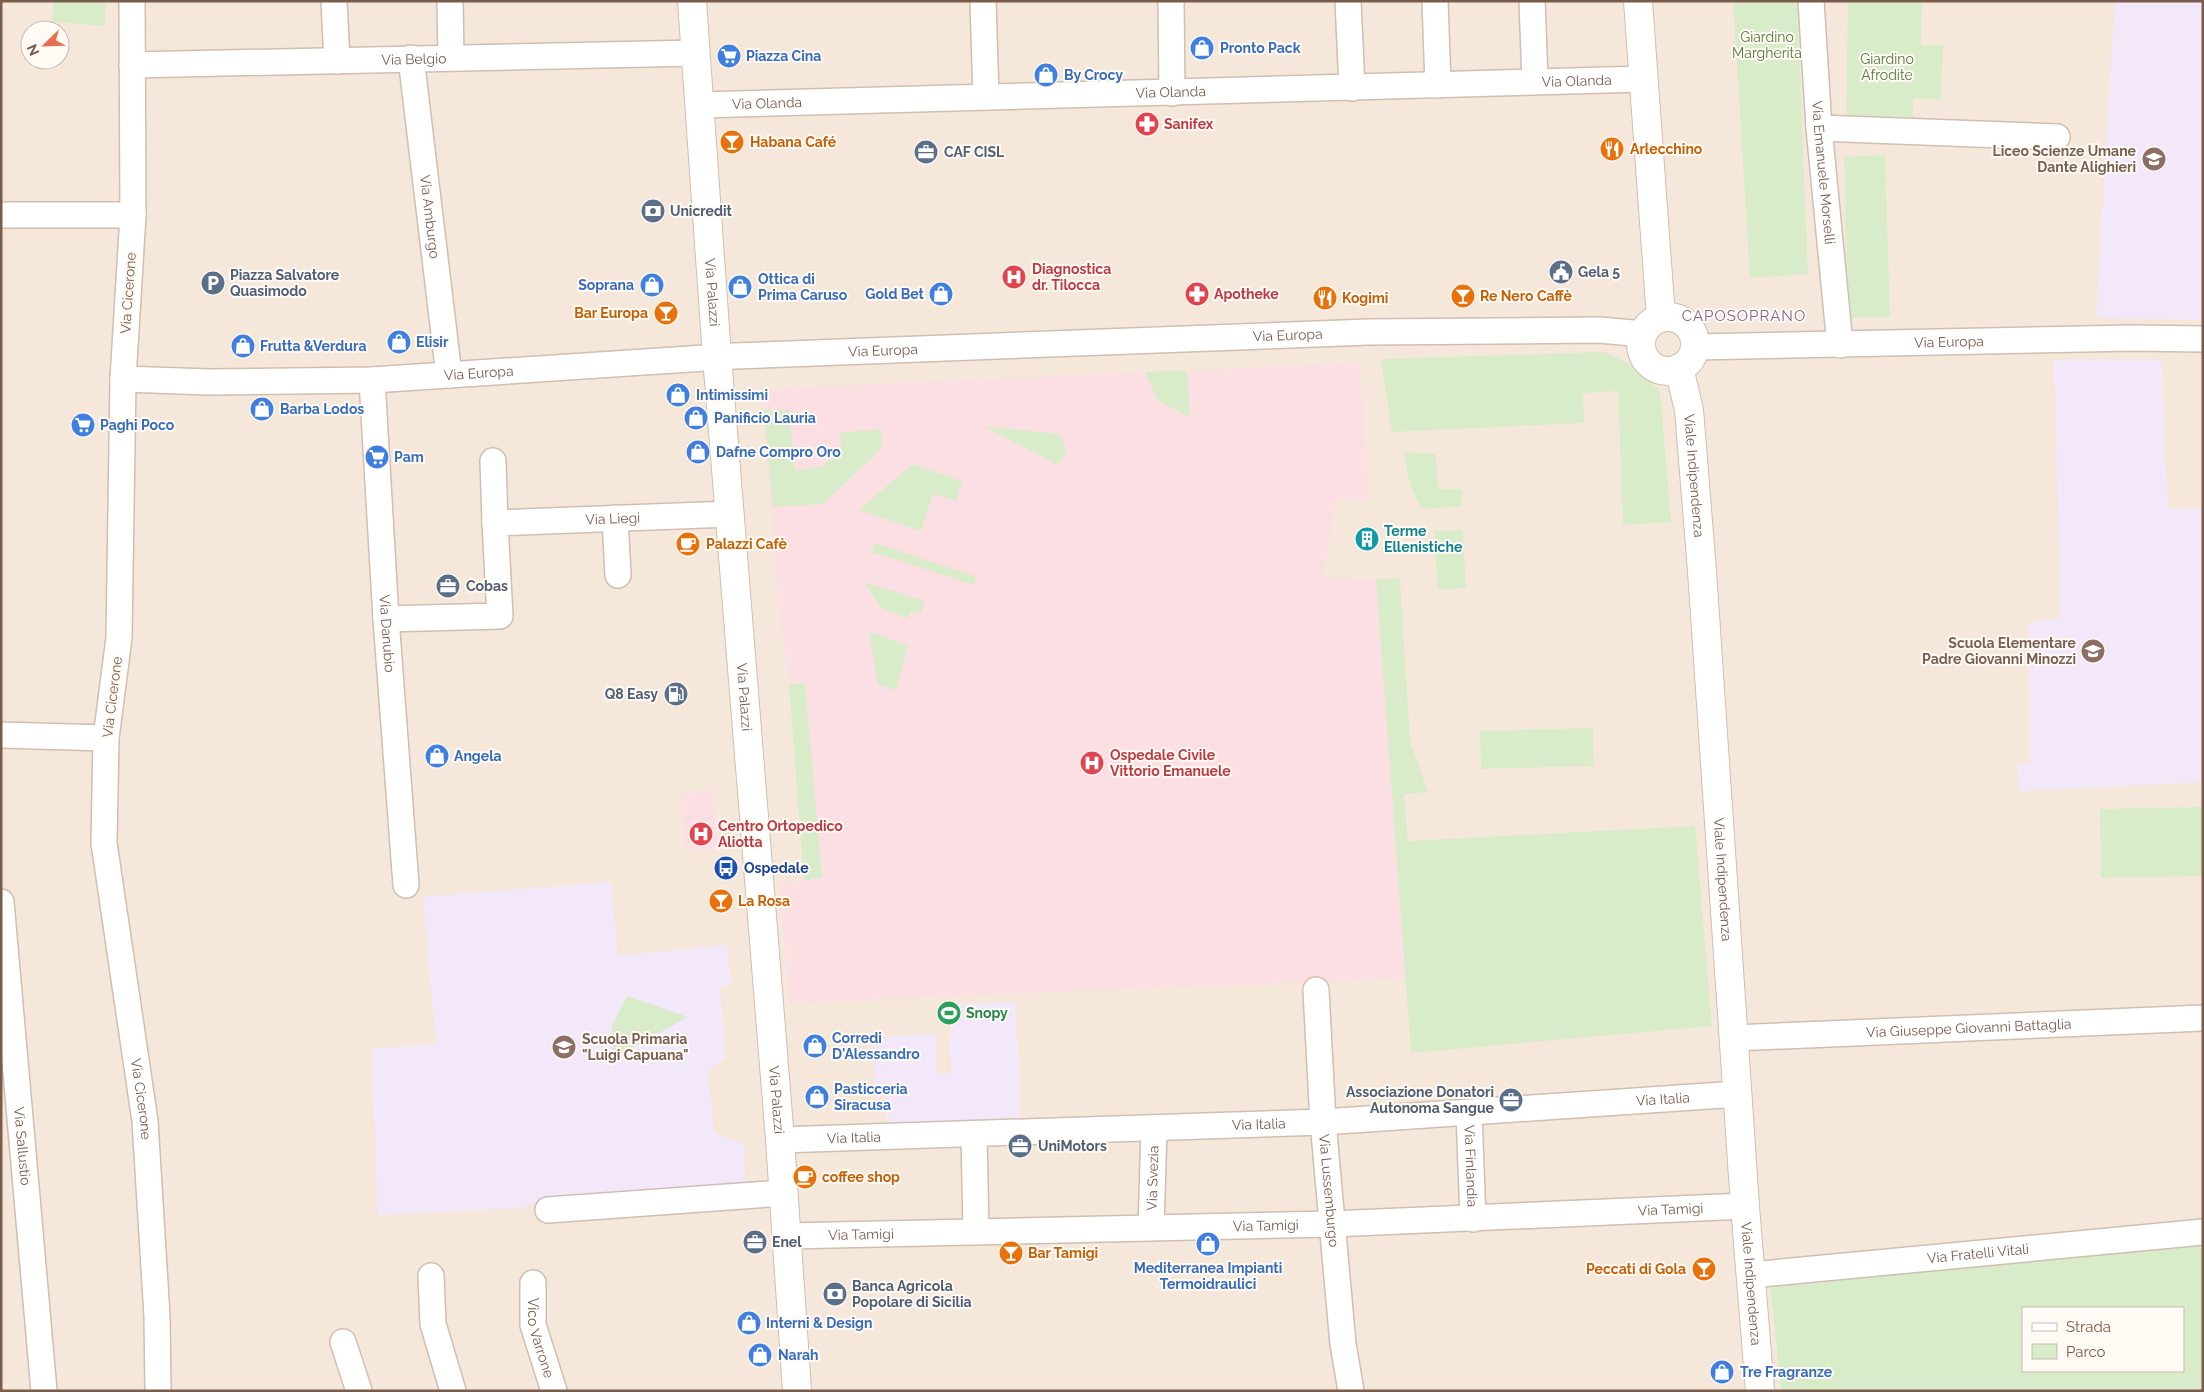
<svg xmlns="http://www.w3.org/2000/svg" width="2204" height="1392" viewBox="0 0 2204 1392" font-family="Raleway,sans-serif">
<rect width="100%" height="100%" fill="#fdf6ec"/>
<!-- residential -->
<path fill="#f5e8da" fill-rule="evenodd" d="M1,1H2203V1245L1770,1285L1781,1391H1ZM30,30H60V60H30Z"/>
<!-- education -->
<path fill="#f3e8fa" d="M2115,1H2203V320L2096,318Z
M2054,360H2161L2168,509L2203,508V782L2019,791L2017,765L2030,762L2029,623L2061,617Z
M611,882L618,956L727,945L731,985L720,986L725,1058L708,1071L714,1132L744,1145L746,1188L548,1199L521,1208L378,1215L372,1049L436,1044L423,897Z
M1016,1002L1020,1119L887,1124L885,1091H875L874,1037L936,1034L937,1073H951L949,1004Z"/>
<!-- medical -->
<path fill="#fbdfe3" d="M1360,363L1369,498L1336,501L1323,578L1376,579L1405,978L832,1001L790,1005L779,883L804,880L789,684L778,602L762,389Z
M713,791L719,848L686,851L680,794Z"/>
<!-- green -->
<path fill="#d8ecc9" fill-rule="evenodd" d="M53,1H106L105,26L52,22Z
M1733,1H1797L1808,274L1750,278Z
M1848,1H1922L1921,45H1943L1941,99H1913V117L1846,115Z
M1885,155L1890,317L1849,318L1844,157Z
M1604,352C1628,361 1644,373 1660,392L1671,522L1623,525L1618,391L1583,393L1584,423L1392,432L1381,359Z
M1187,370L1190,417L1158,401L1145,372Z
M764,410H789L795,471L823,466L841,449L840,433L881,429L882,448L823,504L773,507Z
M983,426L1059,434L1067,451L1058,465Z
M1404,452L1436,454L1438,489H1462V506L1422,509L1410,485Z
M912,464L962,481L956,501L933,494L921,531L859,510Z
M1463,530L1466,588L1438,590L1434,531Z
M875,543L977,577L974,585L872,552Z
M1400,578L1410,741L1428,792L1404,794L1408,841L1695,826L1712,1026L1411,1053L1376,579Z
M864,582L925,601L921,613L911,611L908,618L882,609Z
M869,631L908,646L896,690L878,685Z
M789,684H805L822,877L804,881Z
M1593,728L1594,766L1481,769L1480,731Z
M2203,807V876L2101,878L2100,809Z
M627,996L688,1017L612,1059V1026Z
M2203,1245V1391H1781L1770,1285ZM2023,1308H2183V1371H2023Z"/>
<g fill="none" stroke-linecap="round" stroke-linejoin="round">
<defs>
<g id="minor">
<path id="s1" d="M132,1L133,215L123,379L119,638L106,738L104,843L145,1121L157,1316L158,1391"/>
<path d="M334,1L337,61"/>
<path d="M450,1L451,58"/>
<path d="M983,1L986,97"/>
<path d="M1171,1L1172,93"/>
<path d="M1348,1L1352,88"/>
<path d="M1435,1L1438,85"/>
<path d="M1532,1L1535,81"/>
<path id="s2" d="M1811,1L1819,128L1840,345"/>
<path id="s3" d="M411,58L449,375"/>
<path id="s4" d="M132,65L696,53"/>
<path id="s5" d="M699,105L1643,79"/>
<path d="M1819,128L2057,137"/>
<path d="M1,215H133"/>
<path id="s6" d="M1695,347L2132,338L2203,339"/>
<path id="s7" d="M123,379L209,382L372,380L735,356L1368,332L1600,330L1643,334"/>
<path id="s8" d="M372,380L386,619L406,885"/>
<path d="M493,461L495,523"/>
<path d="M615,518L618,575"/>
<path id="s9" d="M386,619L500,616L495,523L730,514"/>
<path d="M1,735L106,738"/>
<path id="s10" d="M1,902L44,1391"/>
<path id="s11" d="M1316,990L1323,1122L1343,1344L1351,1391"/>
<path id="s12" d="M1734,1038L2203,1018"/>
<path id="s13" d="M1469,1114L1473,1219"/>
<path d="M974,1134L976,1231"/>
<path id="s14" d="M780,1140L1323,1122L1738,1094"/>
<path d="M548,1210L783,1193"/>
<path id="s15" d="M1151,1228L1154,1128"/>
<path id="s16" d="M786,1236L1332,1224L1745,1206"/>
<path id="s17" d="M1751,1275L2203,1232"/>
<path d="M431,1276L433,1324L453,1391"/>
<path id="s18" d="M533,1283V1325L554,1391"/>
<path d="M343,1342L359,1391"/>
</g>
<g id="tertiary">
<path id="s19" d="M692,1L717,357L780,1140L797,1391"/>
<path d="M1638,1L1661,318"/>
<circle cx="1668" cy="344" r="27"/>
<path id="s20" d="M1679,368L1689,410L1702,571L1745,1206L1760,1391"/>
</g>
</defs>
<!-- minor casing -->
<use href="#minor" stroke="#d1beb0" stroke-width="28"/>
<!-- tertiary casing -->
<use href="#tertiary" stroke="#d1beb0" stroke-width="30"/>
<!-- minor -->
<use href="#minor" stroke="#fff" stroke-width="25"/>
<!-- tertiary -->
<use href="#tertiary" stroke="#fff" stroke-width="28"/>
</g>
<!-- icons -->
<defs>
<symbol id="shop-disc" viewBox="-11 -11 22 22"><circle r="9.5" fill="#3f7fe0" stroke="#fffaf3"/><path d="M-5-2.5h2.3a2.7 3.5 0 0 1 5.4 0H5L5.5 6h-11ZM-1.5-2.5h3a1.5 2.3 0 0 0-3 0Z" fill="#fff"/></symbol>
<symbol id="supermarket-disc" viewBox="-11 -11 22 22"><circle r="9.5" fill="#3f7fe0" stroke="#fffaf3"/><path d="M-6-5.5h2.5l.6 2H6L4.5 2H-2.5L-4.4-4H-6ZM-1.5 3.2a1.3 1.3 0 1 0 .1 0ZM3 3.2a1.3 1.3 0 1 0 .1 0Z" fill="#fff"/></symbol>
<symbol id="pharmacy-disc" viewBox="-11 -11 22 22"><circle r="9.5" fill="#e0444e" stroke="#fffaf3"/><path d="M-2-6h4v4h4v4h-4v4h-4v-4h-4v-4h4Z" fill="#fff"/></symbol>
<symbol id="bar-disc" viewBox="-11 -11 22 22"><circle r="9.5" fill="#e8710a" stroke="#fffaf3"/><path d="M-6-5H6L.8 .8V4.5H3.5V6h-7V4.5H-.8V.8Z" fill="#fff"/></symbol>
<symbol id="restaurant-disc" viewBox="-11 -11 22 22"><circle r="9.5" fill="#e8710a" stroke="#fffaf3"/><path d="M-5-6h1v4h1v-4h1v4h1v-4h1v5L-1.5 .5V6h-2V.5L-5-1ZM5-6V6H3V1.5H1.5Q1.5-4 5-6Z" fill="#fff"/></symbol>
<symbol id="office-disc" viewBox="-11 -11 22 22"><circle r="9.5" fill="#5c6f8a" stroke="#fffaf3"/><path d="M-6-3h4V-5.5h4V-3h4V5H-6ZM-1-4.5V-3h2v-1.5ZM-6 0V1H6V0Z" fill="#fff"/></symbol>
<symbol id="school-disc" viewBox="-11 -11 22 22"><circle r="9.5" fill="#8d6e63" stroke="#fffaf3"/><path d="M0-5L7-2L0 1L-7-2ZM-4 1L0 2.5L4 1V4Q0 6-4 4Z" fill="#fff"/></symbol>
<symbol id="bank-disc" viewBox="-11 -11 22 22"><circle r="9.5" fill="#5c6f8a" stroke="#fffaf3"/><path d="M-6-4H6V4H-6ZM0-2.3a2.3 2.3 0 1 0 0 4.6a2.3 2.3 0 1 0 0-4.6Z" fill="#fff"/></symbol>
<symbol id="civic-disc" viewBox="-11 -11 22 22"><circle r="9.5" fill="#5c6f8a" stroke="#fffaf3"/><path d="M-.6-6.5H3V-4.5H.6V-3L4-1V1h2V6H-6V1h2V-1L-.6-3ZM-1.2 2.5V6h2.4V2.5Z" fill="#fff"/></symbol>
<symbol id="hospital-disc" viewBox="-11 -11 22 22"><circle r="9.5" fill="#e0444e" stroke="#fffaf3"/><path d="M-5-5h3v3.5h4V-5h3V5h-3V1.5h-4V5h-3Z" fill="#fff"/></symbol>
<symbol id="parking-disc" viewBox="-11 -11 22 22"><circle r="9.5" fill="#5c6f8a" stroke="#fffaf3"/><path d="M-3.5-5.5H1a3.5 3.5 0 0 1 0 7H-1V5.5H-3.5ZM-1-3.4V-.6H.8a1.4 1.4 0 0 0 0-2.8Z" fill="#fff"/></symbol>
<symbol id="building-disc" viewBox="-11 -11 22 22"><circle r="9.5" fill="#0f9aa8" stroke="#fffaf3"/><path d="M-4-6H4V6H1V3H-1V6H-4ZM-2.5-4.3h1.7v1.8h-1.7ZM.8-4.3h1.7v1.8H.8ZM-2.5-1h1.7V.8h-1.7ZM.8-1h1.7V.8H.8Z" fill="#fff"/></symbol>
<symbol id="cafe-disc" viewBox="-11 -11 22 22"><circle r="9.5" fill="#e8710a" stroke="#fffaf3"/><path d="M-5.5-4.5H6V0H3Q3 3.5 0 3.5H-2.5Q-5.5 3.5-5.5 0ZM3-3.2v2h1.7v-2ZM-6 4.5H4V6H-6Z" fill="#fff"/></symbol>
<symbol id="fuel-disc" viewBox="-11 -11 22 22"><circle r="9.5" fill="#5c6f8a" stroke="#fffaf3"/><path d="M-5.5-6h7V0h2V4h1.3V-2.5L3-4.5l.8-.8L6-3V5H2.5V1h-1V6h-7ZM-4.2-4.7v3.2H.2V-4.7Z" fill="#fff"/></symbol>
<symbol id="bus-disc" viewBox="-11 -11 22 22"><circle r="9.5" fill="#1a4fb4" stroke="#fffaf3"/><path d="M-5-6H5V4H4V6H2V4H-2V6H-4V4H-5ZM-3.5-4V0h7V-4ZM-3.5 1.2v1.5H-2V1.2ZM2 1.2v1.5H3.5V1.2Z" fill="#fff"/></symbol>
<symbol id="stadium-disc" viewBox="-11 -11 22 22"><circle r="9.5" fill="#2e9e5b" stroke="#fffaf3"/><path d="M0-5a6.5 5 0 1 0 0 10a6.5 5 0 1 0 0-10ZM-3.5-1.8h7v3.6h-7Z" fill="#fff"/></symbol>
</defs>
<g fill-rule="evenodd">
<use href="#shop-disc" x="1188" y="34" width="28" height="28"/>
<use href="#supermarket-disc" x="715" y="42" width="28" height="28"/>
<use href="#shop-disc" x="1032" y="61" width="28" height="28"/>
<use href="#pharmacy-disc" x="1133" y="110" width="28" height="28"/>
<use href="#bar-disc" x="718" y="128" width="28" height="28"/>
<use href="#restaurant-disc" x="1598" y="135" width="28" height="28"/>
<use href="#office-disc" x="912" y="138" width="28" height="28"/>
<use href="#school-disc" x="2140" y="145" width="28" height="28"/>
<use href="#bank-disc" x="639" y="197" width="28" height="28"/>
<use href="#civic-disc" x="1547" y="258" width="28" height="28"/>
<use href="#hospital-disc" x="1000" y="263" width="28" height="28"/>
<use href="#parking-disc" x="199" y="269" width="28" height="28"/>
<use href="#shop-disc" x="638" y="271" width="28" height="28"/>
<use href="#shop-disc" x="726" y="273" width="28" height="28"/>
<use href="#shop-disc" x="927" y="280" width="28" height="28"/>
<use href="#pharmacy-disc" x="1183" y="280" width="28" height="28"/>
<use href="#bar-disc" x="1449" y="282" width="28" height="28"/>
<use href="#restaurant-disc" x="1311" y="284" width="28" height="28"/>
<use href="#bar-disc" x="652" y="299" width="28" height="28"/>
<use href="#shop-disc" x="385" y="328" width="28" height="28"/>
<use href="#shop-disc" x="229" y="332" width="28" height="28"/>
<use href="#shop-disc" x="664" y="381" width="28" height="28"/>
<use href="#shop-disc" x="248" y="395" width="28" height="28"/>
<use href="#shop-disc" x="682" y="404" width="28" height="28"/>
<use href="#supermarket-disc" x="69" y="411" width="28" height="28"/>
<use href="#shop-disc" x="684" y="438" width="28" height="28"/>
<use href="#supermarket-disc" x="363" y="443" width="28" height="28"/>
<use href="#building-disc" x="1353" y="525" width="28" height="28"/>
<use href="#cafe-disc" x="674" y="530" width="28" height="28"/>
<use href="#office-disc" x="434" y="572" width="28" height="28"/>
<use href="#school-disc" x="2079" y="637" width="28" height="28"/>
<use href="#fuel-disc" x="662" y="680" width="28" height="28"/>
<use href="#shop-disc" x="423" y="742" width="28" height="28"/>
<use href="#hospital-disc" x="1078" y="749" width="28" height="28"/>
<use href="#hospital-disc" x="687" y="820" width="28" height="28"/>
<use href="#bus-disc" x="712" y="854" width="28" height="28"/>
<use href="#bar-disc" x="707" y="887" width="28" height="28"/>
<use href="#stadium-disc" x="935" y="999" width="28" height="28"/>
<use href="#shop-disc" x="801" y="1032" width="28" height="28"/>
<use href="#school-disc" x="550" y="1033" width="28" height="28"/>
<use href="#shop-disc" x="803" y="1083" width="28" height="28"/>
<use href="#office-disc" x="1497" y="1086" width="28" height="28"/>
<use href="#office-disc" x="1006" y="1132" width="28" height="28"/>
<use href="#cafe-disc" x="791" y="1163" width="28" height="28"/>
<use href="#office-disc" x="741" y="1228" width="28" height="28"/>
<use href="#shop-disc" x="1194" y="1230" width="28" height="28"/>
<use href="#bar-disc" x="997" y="1239" width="28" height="28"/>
<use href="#bar-disc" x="1690" y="1255" width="28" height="28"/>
<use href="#bank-disc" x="821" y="1280" width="28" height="28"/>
<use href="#shop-disc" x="735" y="1309" width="28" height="28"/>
<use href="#shop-disc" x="746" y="1341" width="28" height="28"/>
<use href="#shop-disc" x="1708" y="1358" width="28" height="28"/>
</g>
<g text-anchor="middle" stroke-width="4" stroke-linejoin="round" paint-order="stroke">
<!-- park labels -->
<g font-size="14" fill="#537a41" stroke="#fffaf3">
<text x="1767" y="42">Giardino<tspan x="1767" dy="16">Margherita</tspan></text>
<text x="1887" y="64">Giardino<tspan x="1887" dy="16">Afrodite</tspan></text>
</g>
<!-- shop labels -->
<g font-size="14" font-weight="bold" fill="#366cbe" stroke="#fffaf3" text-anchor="start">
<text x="1220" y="53">Pronto Pack</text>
<text x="746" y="61">Piazza Cina</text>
<text x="1064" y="80">By Crocy</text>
<text x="758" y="284">Ottica di<tspan x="758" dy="16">Prima Caruso</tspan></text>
<text x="634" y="290" text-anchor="end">Soprana</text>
<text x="924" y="299" text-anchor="end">Gold Bet</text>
<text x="416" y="347">Elisir</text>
<text x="260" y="351">Frutta &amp;Verdura</text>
<text x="696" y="400">Intimissimi</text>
<text x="280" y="414">Barba Lodos</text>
<text x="714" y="423">Panificio Lauria</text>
<text x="100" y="430">Paghi Poco</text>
<text x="716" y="457">Dafne Compro Oro</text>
<text x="394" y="462">Pam</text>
<text x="454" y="761">Angela</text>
<text x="832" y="1043">Corredi<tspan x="832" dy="16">D'Alessandro</tspan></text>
<text x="834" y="1094">Pasticceria<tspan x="834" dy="16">Siracusa</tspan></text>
<text x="1208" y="1273" text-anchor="middle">Mediterranea Impianti<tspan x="1208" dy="16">Termoidraulici</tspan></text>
<text x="766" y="1328">Interni &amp; Design</text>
<text x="778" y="1360">Narah</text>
<text x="1740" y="1377">Tre Fragranze</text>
</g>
<!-- street labels -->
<g font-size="14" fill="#7a5c4d" stroke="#fffaf3">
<text dy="5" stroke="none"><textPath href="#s4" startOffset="282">Via Belgio</textPath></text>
<text dy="5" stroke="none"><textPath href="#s5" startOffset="878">Via Olanda</textPath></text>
<text dy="5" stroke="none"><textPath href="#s5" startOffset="472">Via Olanda</textPath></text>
<text dy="5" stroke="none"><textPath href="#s5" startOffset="68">Via Olanda</textPath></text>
<text dy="5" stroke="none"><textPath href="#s2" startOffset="172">Via Emanuele Morselli</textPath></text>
<text dy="5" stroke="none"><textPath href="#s3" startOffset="160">Via Amburgo</textPath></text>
<text dy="5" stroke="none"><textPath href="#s19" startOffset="292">Via Palazzi</textPath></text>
<text transform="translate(128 293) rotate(-86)" y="5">Via Cicerone</text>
<text dy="5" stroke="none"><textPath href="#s7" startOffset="1166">Via Europa</textPath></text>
<text dy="5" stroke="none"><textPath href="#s6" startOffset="254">Via Europa</textPath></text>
<text dy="5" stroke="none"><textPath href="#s7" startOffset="761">Via Europa</textPath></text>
<text dy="5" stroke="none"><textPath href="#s7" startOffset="356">Via Europa</textPath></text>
<text dy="5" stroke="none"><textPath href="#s20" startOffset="109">Viale Indipendenza</textPath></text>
<text dy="5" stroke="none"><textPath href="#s9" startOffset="325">Via Liegi</textPath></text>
<text dy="5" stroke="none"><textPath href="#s8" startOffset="254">Via Danubio</textPath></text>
<text dy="5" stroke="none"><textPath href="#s19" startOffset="698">Via Palazzi</textPath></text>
<text transform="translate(112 697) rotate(-83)" y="5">Via Cicerone</text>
<text dy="5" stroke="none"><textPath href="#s20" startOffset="514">Viale Indipendenza</textPath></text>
<text dy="5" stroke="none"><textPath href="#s12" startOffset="235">Via Giuseppe Giovanni Battaglia</textPath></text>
<text dy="5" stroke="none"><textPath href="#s1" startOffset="1102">Via Cicerone</textPath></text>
<text dy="5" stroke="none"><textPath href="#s19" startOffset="1102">Via Palazzi</textPath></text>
<text dy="5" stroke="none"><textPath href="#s14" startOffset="884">Via Italia</textPath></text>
<text dy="5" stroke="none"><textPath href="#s14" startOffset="479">Via Italia</textPath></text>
<text dy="5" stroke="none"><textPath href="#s14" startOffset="74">Via Italia</textPath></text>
<text dy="5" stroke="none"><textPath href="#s10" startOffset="245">Via Sallustio</textPath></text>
<text dy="5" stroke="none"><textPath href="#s13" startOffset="52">Via Finlandia</textPath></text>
<text dy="5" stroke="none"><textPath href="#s15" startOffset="50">Via Svezia</textPath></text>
<text dy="5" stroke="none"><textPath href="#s11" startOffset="201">Via Lussemburgo</textPath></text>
<text dy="5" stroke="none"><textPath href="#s16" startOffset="885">Via Tamigi</textPath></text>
<text dy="5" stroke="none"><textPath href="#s16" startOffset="480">Via Tamigi</textPath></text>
<text dy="5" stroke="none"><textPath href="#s16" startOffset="75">Via Tamigi</textPath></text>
<text dy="5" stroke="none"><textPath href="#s17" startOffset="228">Via Fratelli Vitali</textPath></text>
<text dy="5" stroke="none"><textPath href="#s20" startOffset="919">Viale Indipendenza</textPath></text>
<text dy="5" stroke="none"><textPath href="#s18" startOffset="56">Vico Varrone</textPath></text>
</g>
<!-- health labels -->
<g font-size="14" font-weight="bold" fill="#be3a42" stroke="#fffaf3" text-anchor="start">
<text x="1164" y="129">Sanifex</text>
<text x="1032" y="274">Diagnostica<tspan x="1032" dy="16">dr. Tilocca</tspan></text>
<text x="1214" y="299">Apotheke</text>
<text x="1110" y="760">Ospedale Civile<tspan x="1110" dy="16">Vittorio Emanuele</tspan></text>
<text x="718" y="831">Centro Ortopedico<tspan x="718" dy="16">Aliotta</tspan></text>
</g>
<!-- food labels -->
<g font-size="14" font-weight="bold" fill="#c56008" stroke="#fffaf3" text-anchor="start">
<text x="750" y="147">Habana Café</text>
<text x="1630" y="154">Arlecchino</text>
<text x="1480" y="301">Re Nero Caffè</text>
<text x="1342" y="303">Kogimi</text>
<text x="648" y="318" text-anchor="end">Bar Europa</text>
<text x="706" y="549">Palazzi Cafè</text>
<text x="738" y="906">La Rosa</text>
<text x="822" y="1182">coffee shop</text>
<text x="1028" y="1258">Bar Tamigi</text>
<text x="1686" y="1274" text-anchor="end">Peccati di Gola</text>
</g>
<!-- education labels -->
<g font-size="14" font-weight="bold" fill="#785e54" stroke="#fffaf3" text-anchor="end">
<text x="2136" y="156">Liceo Scienze Umane<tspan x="2136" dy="16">Dante Alighieri</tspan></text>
<text x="2076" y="648">Scuola Elementare<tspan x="2076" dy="16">Padre Giovanni Minozzi</tspan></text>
<text x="582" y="1044" text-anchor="start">Scuola Primaria<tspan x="582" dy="16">"Luigi Capuana"</tspan></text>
</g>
<!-- service labels -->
<g font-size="14" font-weight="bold" fill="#4e5e75" stroke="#fffaf3" text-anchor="start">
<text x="944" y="157">CAF CISL</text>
<text x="670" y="216">Unicredit</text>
<text x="1578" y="277">Gela 5</text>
<text x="230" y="280">Piazza Salvatore<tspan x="230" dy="16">Quasimodo</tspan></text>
<text x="466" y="591">Cobas</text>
<text x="658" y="699" text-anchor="end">Q8 Easy</text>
<text x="1494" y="1097" text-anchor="end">Associazione Donatori<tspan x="1494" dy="16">Autonoma Sangue</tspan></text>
<text x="1038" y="1151">UniMotors</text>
<text x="772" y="1247">Enel</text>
<text x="852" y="1291">Banca Agricola<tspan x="852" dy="16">Popolare di Sicilia</tspan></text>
</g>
<!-- culture labels -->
<g font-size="14" font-weight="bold" fill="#0d838f" stroke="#fffaf3" text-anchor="start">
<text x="1384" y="536">Terme<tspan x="1384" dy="16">Ellenistiche</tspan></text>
</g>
<!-- transit labels -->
<g font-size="14" font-weight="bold" fill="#164399" stroke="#fffaf3" text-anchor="start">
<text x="744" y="873">Ospedale</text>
</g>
<!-- leisure labels -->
<g font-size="14" font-weight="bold" fill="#27864d" stroke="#fffaf3" text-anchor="start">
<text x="966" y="1018">Snopy</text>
</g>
<!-- neighbourhood labels -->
<g font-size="15" letter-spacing="1" fill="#846695" stroke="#fffaf3">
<text x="1744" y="321">CAPOSOPRANO</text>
</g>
</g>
<!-- border -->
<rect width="2204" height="1392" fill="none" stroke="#7a5c4d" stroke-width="5"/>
<!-- legend -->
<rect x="2022" y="1307" width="162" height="65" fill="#fffaf3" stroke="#cabbb1"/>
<rect x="2032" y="1323" width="25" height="8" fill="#ffffff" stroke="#cabbb1"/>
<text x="2066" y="1332" font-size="15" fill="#7a5c4d">Strada</text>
<rect x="2032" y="1344" width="25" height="15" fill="#d8ecc9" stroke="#cabbb1"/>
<text x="2066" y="1357" font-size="15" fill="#7a5c4d">Parco</text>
<!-- north arrow -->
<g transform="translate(45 45) rotate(247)"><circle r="24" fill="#fffaf3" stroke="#cabbb1"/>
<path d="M0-4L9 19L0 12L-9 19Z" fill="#e76f51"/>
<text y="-8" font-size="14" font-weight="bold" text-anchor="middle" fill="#7a5c4d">N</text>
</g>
</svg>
